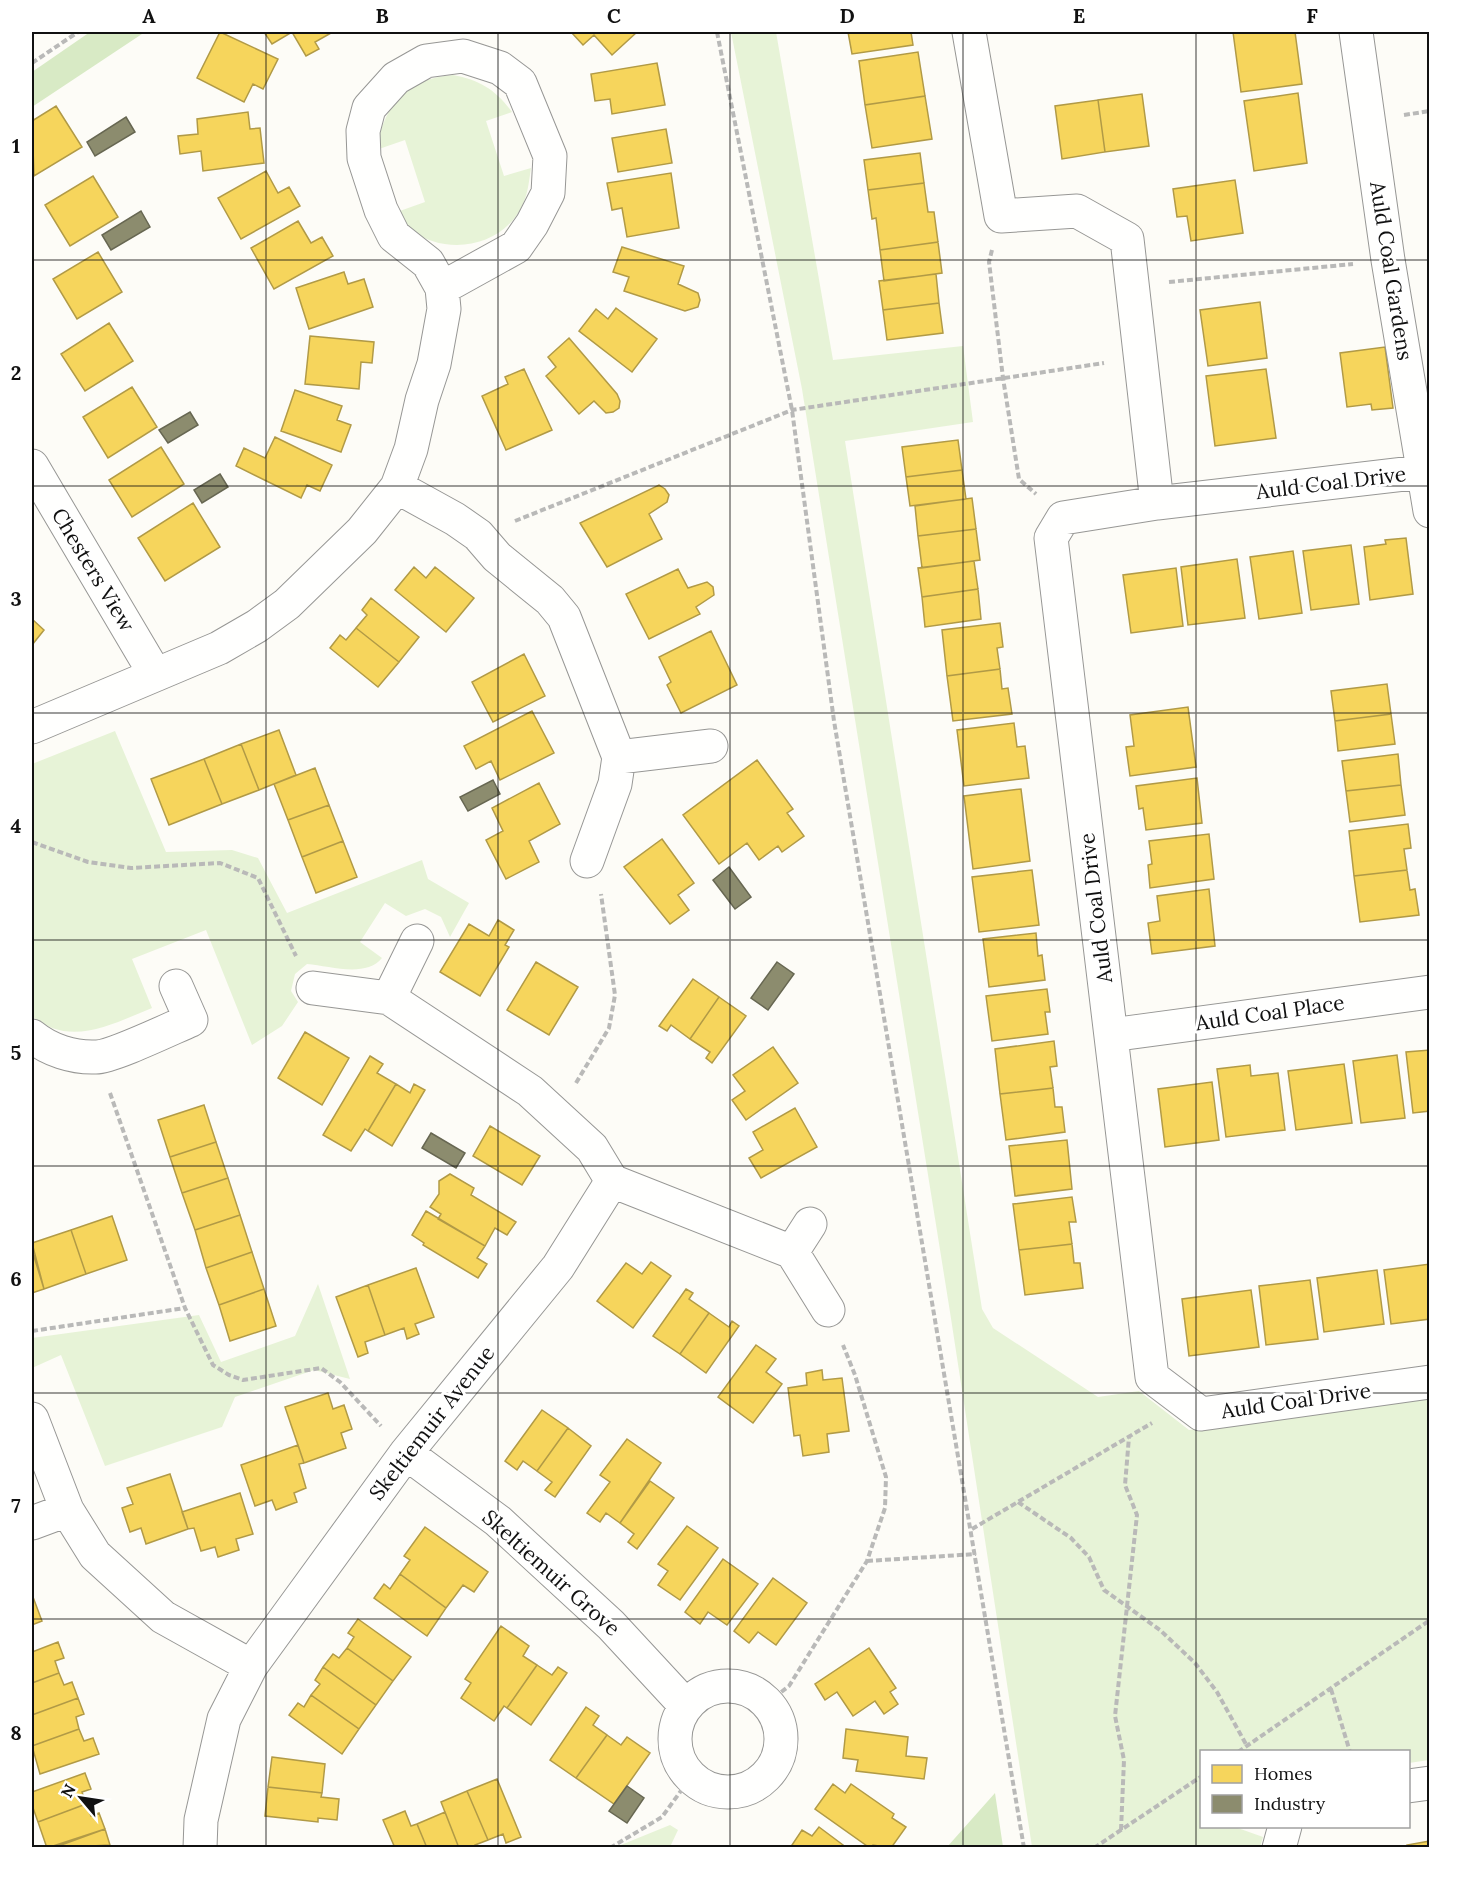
<svg xmlns="http://www.w3.org/2000/svg" width="1461" height="1879" viewBox="0 0 1461 1879" font-family="Lora,serif">
<rect width="100%" height="100%" fill="#fdfcf7"/>
<!-- green -->
<path fill="#e7f3d7" d="M731,32H776L833,360L963,346L973,422L845,441L982,1309L993,1328L1098,1397L1139,1391L1189,1430L1429,1395V1760L1409,1763L1408,1752H1202V1826L1235,1827L1263,1837L1260,1847H1032L950,1312L802,389Z
M453,75C480,80 496,90 512,112L486,121L504,176L531,168C529,181 528,193 523,204C504,247 447,257 411,230C405,226 401,218 397,212L425,202L405,140L376,150C385,104 405,79 453,75Z
M115,731L166,852L232,850L258,858L287,913L422,860L428,879L469,903L450,937L441,917L425,909L406,916L385,903L360,942L382,958C366,978 330,966 307,964L295,974L291,991L298,1002L282,1026L252,1045L206,930L132,959L152,1008C112,1024 70,1048 32,1016V764Z
M318,1284L350,1379L314,1370L235,1397L222,1427L105,1466L61,1355L32,1368V1338L199,1315L221,1362L295,1336Z
M670,1825L678,1830L670,1847H616Z"/>
<!-- forest -->
<path fill="#d8eac5" d="M90,32H145L32,107V72Z
M995,1793L1003,1847H947Z"/>
<!-- homes -->
<path fill="#f6d55c" stroke="#b19a46" stroke-width="1.5" d="M220,32L278,59L263,89L253,84L244,102L197,78Z
M264,32H330L331,33L315,42L319,49L306,56L292,32L272,44Z
M571,32H637L612,55L594,35L583,45Z
M848,32H911L913,45L852,54Z
M1233,32H1295L1302,84L1241,92Z
M918,52L925,96L865,105L859,61Z
M657,63L665,105L612,114L610,99L595,101L591,74Z
M1298,93L1307,163L1254,171L1244,101Z
M1142,94L1149,146L1105,152L1098,100Z
M925,96L932,139L872,148L865,105Z
M1098,100L1105,152L1062,159L1055,106Z
M56,106L82,147L34,176L32,121Z
M248,112L250,129L260,128L264,163L203,171L201,151L180,154L178,136L198,134L197,119Z
M666,129L672,163L618,172L612,138Z
M920,153L924,183L868,190L864,160Z
M266,171L278,193L289,187L300,206L241,239L218,198Z
M671,173L679,228L627,237L622,208L612,210L607,183Z
M93,176L118,217L70,246L45,205Z
M1235,180L1243,233L1191,241L1187,216L1177,217L1173,189Z
M924,183L928,212H934L938,242L880,250L876,218L872,219L868,190Z
M298,221L311,243L322,237L333,256L274,289L251,248Z
M938,242L942,273L884,281L880,250Z
M622,247L684,266L678,284L698,293L700,300L698,307L685,311L624,291L629,277L613,272Z
M98,252L122,292L77,319L53,279Z
M344,272L348,284L364,279L373,307L309,329L296,288Z
M936,274L939,303L883,310L879,281Z
M1260,302L1267,358L1208,366L1200,310Z
M939,303L943,333L887,340L883,310Z
M616,308L657,339L632,372L579,331L596,309L608,319Z
M109,323L133,361L85,391L61,354Z
M310,336L374,342L372,363L361,362L359,389L305,384Z
M569,338L617,394L620,401L619,408L613,412L606,413L594,401L579,414L546,376L556,367L548,357Z
M1385,347L1393,408L1372,410L1371,404L1347,407L1340,353Z
M524,369L552,430L506,450L482,396L508,384L505,377Z
M1266,369L1276,438L1215,446L1206,376Z
M132,387L157,427L108,458L83,417Z
M295,390L342,406L337,420L351,425L341,452L281,431Z
M275,437L332,465L320,491L307,485L301,498L236,466L244,448L265,458Z
M958,440L962,470L906,477L902,447Z
M161,447L184,484L132,517L109,480Z
M962,470L966,499L910,506L906,477Z
M659,485L665,489L669,495L667,502L649,514L662,539L607,567L580,523Z
M972,498L976,529L918,536L915,506Z
M193,503L220,547L165,581L138,538Z
M976,529L980,560L922,568L918,536Z
M1406,538L1413,594L1370,600L1364,547L1386,544L1385,540Z
M1351,545L1359,604L1311,610L1303,551Z
M1293,551L1302,613L1259,619L1250,557Z
M1237,559L1245,618L1188,625L1181,567Z
M974,561L978,589L922,597L918,568Z
M414,567L426,578L435,567L474,598L446,632L395,590Z
M1176,568L1183,626L1131,633L1123,575Z
M678,569L688,588L707,582L713,587L714,595L696,607L700,614L649,639L626,594Z
M978,589L981,619L925,627L922,597Z
M371,598L419,637L399,662L356,628L367,615L362,610Z
M32,619L44,630L32,645Z
M1000,623L1003,647L997,648L1000,669L947,676L942,630Z
M356,628L399,662L378,687L330,648L340,635L346,640Z
M711,631L737,685L681,713L667,685L671,682L659,657Z
M524,654L545,696L493,722L472,682Z
M1000,669L1002,689L1008,688L1012,714L953,721L947,676Z
M1387,684L1391,714L1335,721L1331,691Z
M1188,707L1196,767L1130,776L1126,747L1134,746L1130,715Z
M532,711L554,753L500,780L491,761L476,769L464,746Z
M1391,714L1395,744L1338,751L1335,721Z
M1014,723L1017,747L1025,746L1029,778L964,786L957,730Z
M279,730L296,775L259,790L241,744Z
M241,744L259,790L222,804L204,759Z
M1398,754L1401,785L1346,791L1342,761Z
M204,759L222,804L169,825L151,779Z
M757,760L793,809L787,813L804,836L782,852L778,846L759,860L747,843L719,864L683,815Z
M315,768L329,805L288,820L274,784Z
M1197,778L1202,823L1146,830L1143,808L1139,809L1136,786Z
M539,783L560,824L529,841L539,862L506,879L486,840L503,831L492,808Z
M1401,785L1405,815L1350,822L1346,791Z
M1021,789L1030,861L973,869L964,796Z
M329,805L343,841L302,857L288,820Z
M1408,824L1411,848L1404,849L1407,870L1354,876L1349,831Z
M1209,834L1214,879L1150,888L1148,865L1152,864L1149,841Z
M662,839L694,883L678,895L689,910L670,924L624,867Z
M343,841L357,877L316,893L302,857Z
M1032,870L1039,925L979,932L972,877Z
M1407,870L1410,890L1415,889L1419,915L1360,922L1354,876Z
M1209,889L1215,946L1152,954L1148,923L1160,921L1157,896Z
M498,920L514,930L505,945L509,947L480,996L440,972L469,924L489,936Z
M1036,933L1038,956L1042,955L1045,980L989,987L983,939Z
M536,962L578,987L549,1035L507,1010Z
M693,979L719,997L690,1039L671,1025L667,1031L659,1026Z
M1047,989L1050,1012H1045L1048,1034L992,1041L986,996Z
M719,997L746,1016L712,1063L706,1058L710,1052L690,1039Z
M305,1032L349,1058L322,1105L278,1078Z
M1054,1041L1057,1066L1050,1067L1053,1088L1000,1094L995,1049Z
M773,1047L798,1083L746,1120L732,1100L745,1091L733,1075Z
M1430,1050V1111L1413,1113L1406,1052Z
M1397,1055L1405,1118L1361,1123L1353,1061Z
M370,1056L383,1064L377,1073L396,1084L368,1131L365,1129L351,1151L323,1135Z
M1344,1064L1352,1123L1296,1130L1288,1071Z
M1250,1065L1251,1076L1278,1073L1285,1130L1226,1137L1217,1069Z
M1212,1082L1219,1140L1165,1147L1158,1089Z
M396,1084L410,1093L414,1084L425,1090L392,1146L368,1131Z
M1053,1088L1055,1107H1062L1065,1132L1006,1140L1000,1094Z
M204,1105L216,1142L170,1157L158,1120Z
M795,1108L817,1147L761,1178L749,1158L763,1150L753,1132Z
M490,1126L540,1156L522,1185L473,1156Z
M1067,1140L1072,1189L1015,1196L1009,1146Z
M216,1142L228,1178L182,1193L170,1157Z
M450,1174L474,1188L471,1195L516,1222L507,1235L495,1228L485,1246L438,1219L441,1214L430,1207L439,1194V1181Z
M228,1178L240,1215L195,1230L182,1193Z
M1072,1197L1076,1222H1069L1072,1244L1019,1250L1013,1204Z
M426,1211L485,1246L477,1258L487,1264L478,1278L423,1245L424,1243L412,1235Z
M240,1215L252,1252L206,1268L195,1230Z
M112,1216L127,1260L86,1274L71,1230Z
M71,1230L86,1274L44,1289L32,1243Z
M1072,1244L1074,1263H1080L1083,1288L1025,1295L1019,1250Z
M32,1250L44,1289L32,1293Z
M252,1252L264,1289L219,1305L206,1268Z
M651,1262L671,1276L633,1328L597,1301L626,1263L642,1274Z
M1430,1264V1319L1391,1324L1384,1270Z
M416,1268L434,1317L415,1324L419,1334L407,1339L404,1328L385,1335L368,1285Z
M1377,1270L1384,1324L1324,1332L1317,1278Z
M1310,1280L1318,1339L1266,1345L1259,1286Z
M368,1285L385,1335L365,1342L368,1353L358,1357L336,1297Z
M264,1289L276,1326L230,1341L219,1305Z
M686,1289L693,1293L689,1299L709,1313L680,1354L653,1336Z
M1251,1290L1259,1347L1189,1356L1182,1299Z
M709,1313L729,1327L732,1321L739,1326L706,1373L680,1354Z
M756,1345L776,1359L766,1372L782,1384L753,1423L718,1397Z
M822,1370L823,1380L842,1378L849,1431L827,1434L829,1452L803,1456L800,1435L794,1436L788,1388L807,1385L806,1373Z
M328,1393L333,1409L344,1405L352,1429L341,1433L346,1448L304,1463L285,1407Z
M542,1410L568,1428L537,1471L523,1461L517,1470L505,1461Z
M568,1428L591,1446L555,1497L545,1490L552,1482L537,1471Z
M627,1439L661,1463L620,1523L606,1513L600,1522L587,1513L610,1482L600,1475Z
M298,1445L304,1463L299,1464L306,1488L294,1493L297,1502L276,1510L272,1500L255,1506L241,1465Z
M170,1474L188,1529L146,1544L141,1528L130,1532L122,1508L133,1504L127,1488Z
M650,1481L674,1498L637,1549L628,1542L634,1534L620,1523Z
M240,1493L253,1534L236,1539L239,1550L218,1557L215,1547L201,1551L194,1528L188,1529L182,1512Z
M687,1526L718,1548L680,1600L658,1585L668,1571L658,1564Z
M425,1527L488,1572L474,1592L463,1585L446,1608L400,1574L410,1560L404,1556Z
M723,1559L758,1584L727,1625L708,1612L700,1624L685,1612Z
M400,1574L446,1608L427,1636L374,1598L384,1584L390,1589Z
M773,1578L807,1603L776,1645L758,1632L749,1643L734,1631Z
M33,1597L42,1621L32,1625V1598Z
M358,1619L411,1657L393,1681L347,1648L354,1637L348,1633Z
M501,1626L529,1646L523,1656L537,1665L507,1708L504,1706L494,1721L461,1698L471,1683L465,1679Z
M58,1642L64,1658L55,1661L59,1673L32,1683V1652Z
M347,1648L393,1681L376,1705L323,1667L333,1654L339,1658Z
M869,1648L896,1688L890,1692L898,1704L884,1714L875,1701L853,1716L837,1692L825,1700L815,1684Z
M537,1665L552,1675L558,1667L567,1673L531,1725L507,1708Z
M323,1667L376,1705L359,1729L311,1695L320,1684L315,1680Z
M59,1673L64,1685L72,1682L78,1698L32,1715V1683Z
M311,1695L359,1729L342,1754L289,1715L298,1703L304,1707Z
M78,1698L84,1714L76,1717L79,1729L32,1746V1715Z
M586,1707L599,1716L593,1725L607,1735L576,1778L550,1760Z
M79,1729L84,1741L93,1738L99,1754L40,1774L32,1746Z
M846,1729L908,1737L906,1756L927,1758L924,1779L856,1771L858,1760L843,1758Z
M607,1735L621,1745L627,1737L650,1753L614,1804L576,1778Z
M272,1757L325,1764L322,1793L268,1787Z
M85,1773L91,1789L82,1792L86,1804L38,1822L32,1805V1792Z
M497,1779L521,1837L506,1843L503,1834L488,1840L467,1791Z
M833,1784L845,1793L851,1784L894,1814L892,1818L906,1827L891,1848L873,1845L870,1848L815,1809Z
M268,1787L322,1793L321,1797L339,1799L337,1820L318,1818V1822L265,1816Z
M467,1791L488,1840L475,1845L476,1848H459L441,1802Z
M86,1804L91,1816L99,1813L105,1829L47,1848L38,1822Z
M405,1811L411,1826L417,1824L427,1848H395L383,1820Z
M445,1812L459,1848H427L417,1824Z
M819,1827L847,1848H790L802,1830L812,1836Z
M105,1829L110,1845L53,1848Z
M1430,1841V1848H1408L1407,1845Z"/>
<!-- industry -->
<path fill="#8c8c6e" stroke="#676752" stroke-width="1.5" d="M126,117L135,132L95,156L87,142Z
M141,211L150,227L111,250L102,235Z
M190,412L198,425L168,443L159,430Z
M220,474L228,487L202,503L194,490Z
M493,780L500,794L468,811L460,797Z
M729,867L751,897L735,909L713,880Z
M777,962L794,974L768,1010L751,998Z
M431,1133L465,1153L456,1168L422,1148Z
M627,1786L644,1798L627,1823L609,1811Z"/>
<g fill="none" stroke-linecap="round" stroke-linejoin="round">
<defs>
<path id="minor" d="M969,32L1001,216L1077,211L1127,239L1157,503
M1356,32L1388,260L1430,511
M463,56L500,68L520,83L550,156L548,193L532,224L516,247L442,288L428,263L394,236L381,210L364,158L363,131L369,108L396,78L426,61Z
M32,466L155,674
M1430,471L1157,503L1063,518L1051,538L1152,1377L1201,1414L1430,1382
M397,487L455,519L478,535L497,557L550,600L564,617L619,757L615,784L587,861
M32,727L219,648L257,626L287,604L362,531L397,487L411,449L422,400L434,364L444,309L442,288
M619,757L711,746
M313,988L389,998L530,1091L592,1148L612,1181L792,1252L828,1310
M389,998L417,941
M1111,1035L1430,992
M32,1036C49,1050 73,1058 96,1057C112,1057 172,1028 191,1020L176,986
M792,1252L810,1224
M32,1419L67,1510L95,1555L163,1617L251,1666
M406,1453L498,1521L611,1625L686,1706
M32,1523L67,1510
M675 1739a53 53 0 1 1 106 0a53 53 0 1 1-106 0Z
M1408,1786L1430,1783
M200,1848L201,1820L224,1719L251,1666L406,1453L558,1267L612,1181
M1279,1848L1285,1826"/>
</defs>
<!-- minor casing -->
<use href="#minor" stroke="#979795" stroke-width="35"/>
<!-- path -->
<path stroke="#b9b9b8" stroke-width="4" stroke-dasharray="6 3" stroke-linecap="butt" d="M717,32L792,410L834,721L1024,1848
M32,63L78,32
M1404,115L1430,111
M992,250L989,262L1003,378L1019,479L1036,494
M1169,282L1353,264
M515,521L792,410L1104,363
M32,842L88,862L131,868L220,863L258,878L296,956
M576,1083L609,1028L615,995L601,894
M110,1093L185,1308L213,1365L229,1375L243,1380L321,1368L340,1382L381,1426
M32,1331L185,1308
M1018,1502L1071,1538L1089,1557L1104,1590L1160,1630L1195,1663L1217,1692L1247,1746
M972,1529L1152,1423
M867,1561L976,1554
M1331,1689L1350,1752
M767,1703L789,1686L867,1561L885,1508L886,1477L855,1375L843,1345
M1238,1752L1430,1620
M1121,1830L1124,1760L1115,1716L1137,1515L1125,1485L1129,1437
M610,1848L662,1817L691,1777
M1094,1848L1202,1776"/>
<!-- minor -->
<use href="#minor" stroke="#fffffe" stroke-width="33"/>
</g>
<!-- grid -->
<path fill="none" stroke="#111" stroke-width="1.5" stroke-opacity="0.55" d="M266,32V1848M498,32V1848M730,32V1848M963,32V1848M1196,32V1848M32,260H1430M32,486H1430M32,713H1430M32,940H1430M32,1166H1430M32,1393H1430M32,1619H1430"/>
<g text-anchor="middle" stroke-width="6" stroke-linejoin="round" paint-order="stroke">
<!-- street labels -->
<g font-size="21" fill="#111" stroke="#fff">
<text transform="translate(1391 271) rotate(81)" y="7">Auld Coal Gardens</text>
<text transform="translate(1331 483) rotate(-7)" y="7">Auld Coal Drive</text>
<text transform="translate(93 570) rotate(59)" y="7">Chesters View</text>
<text transform="translate(1096 908) rotate(-97)" y="7">Auld Coal Drive</text>
<text transform="translate(1270 1013) rotate(-8)" y="7">Auld Coal Place</text>
<text transform="translate(1296 1401) rotate(-8)" y="7">Auld Coal Drive</text>
<text transform="translate(432 1423) rotate(-52)" y="7">Skeltiemuir Avenue</text>
<text transform="translate(551 1573) rotate(42)" y="7">Skeltiemuir Grove</text>
</g>
</g>
<!-- border -->
<rect width="1461" height="1879" fill="none" stroke="#ffffff" stroke-width="66"/>
<!-- legend -->
<rect x="1200" y="1750" width="210" height="78" fill="#ffffff" stroke="#a0a0a0" stroke-width="1.5"/>
<rect x="1212" y="1765" width="30" height="18" fill="#f6d55c" stroke="#a0a0a0" stroke-width="1.5"/>
<text x="1254" y="1780" font-size="18" fill="#111111">Homes</text>
<rect x="1212" y="1795" width="30" height="18" fill="#8c8c6e" stroke="#a0a0a0" stroke-width="1.5"/>
<text x="1254" y="1810" font-size="18" fill="#111111">Industry</text>
<!-- north arrow -->
<g transform="translate(81 1798) rotate(299)" stroke="#ffffff" stroke-width="4.5" paint-order="stroke">
<path d="M0-4.5L10 22L0 15L-10 22Z" fill="#111111"/>
<text y="-9" font-size="16" font-weight="bold" text-anchor="middle" fill="#111111">N</text>
</g>
<rect x="33" y="33" width="1395" height="1813" fill="none" stroke="#111" stroke-width="2"/>
<g font-size="20" text-anchor="middle" font-weight="bold" fill="#111">
<text x="149" y="23">A</text>
<text x="382" y="23">B</text>
<text x="614" y="23">C</text>
<text x="847" y="23">D</text>
<text x="1079" y="23">E</text>
<text x="1312" y="23">F</text>
<text x="16" y="153">1</text>
<text x="16" y="380">2</text>
<text x="16" y="606">3</text>
<text x="16" y="833">4</text>
<text x="16" y="1060">5</text>
<text x="16" y="1286">6</text>
<text x="16" y="1513">7</text>
<text x="16" y="1740">8</text>
</g>
</svg>
